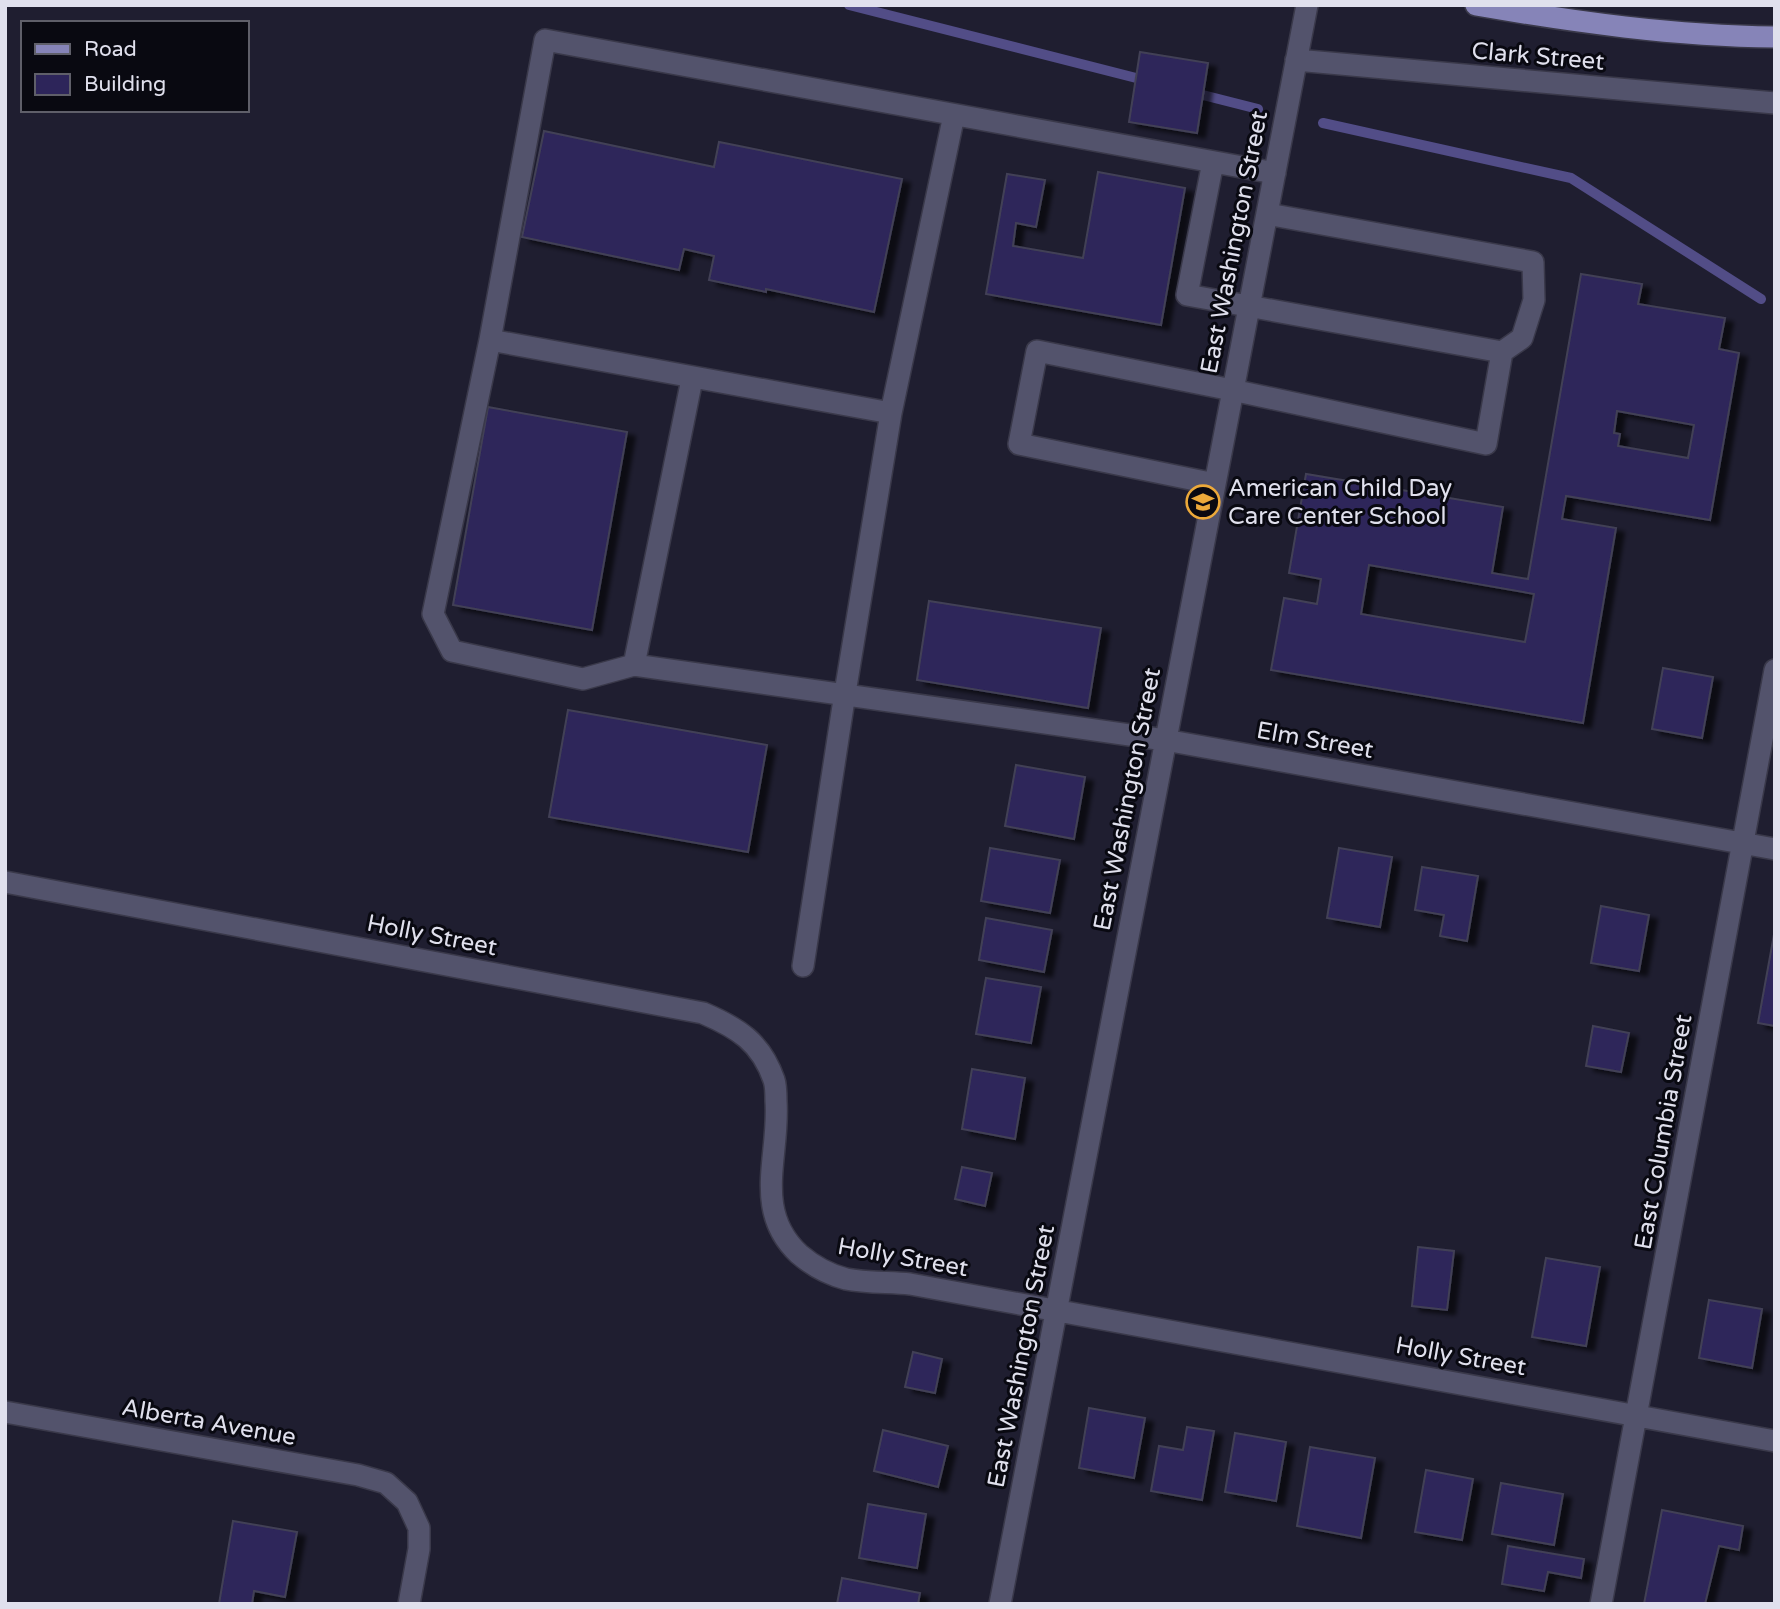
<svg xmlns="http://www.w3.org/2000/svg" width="1780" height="1609" viewBox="0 0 1780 1609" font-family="'Varela Round',sans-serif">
<defs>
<filter id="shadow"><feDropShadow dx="8" dy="4.5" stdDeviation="2" flood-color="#0009"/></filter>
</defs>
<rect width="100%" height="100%" fill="#1f1e30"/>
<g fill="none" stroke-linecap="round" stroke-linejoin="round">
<!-- stream -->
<path stroke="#524d87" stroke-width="10" d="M849,5L1148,81
M1191,92L1258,109
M1323,123L1571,178L1761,299"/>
</g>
<!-- building -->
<path fill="#2d255a" stroke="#424156" stroke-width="2" fill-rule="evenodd" filter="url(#shadow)" d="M1140,52L1208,63L1197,133L1129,122Z
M544,131L714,167L719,142L902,179L874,312L766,289V292L709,280L714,256L684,249L679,270L522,237Z
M1098,172L1185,188L1161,325L986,294L1007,174L1045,180L1036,227L1016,223L1013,246L1083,258Z
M1581,274L1642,284L1638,304L1725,318L1719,349L1739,353L1710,520L1566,496L1562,519L1616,528L1583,723L1271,670L1284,598L1317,604L1321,579L1289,573L1306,474L1503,507L1492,573L1528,579ZM1617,411L1694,425L1688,458L1618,446L1620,434L1614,433ZM1369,565L1534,594L1525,642L1361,614Z
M488,407L627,432L592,630L453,605Z
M929,601L1101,628L1088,708L917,680Z
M1663,668L1713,677L1702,738L1652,729Z
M568,710L767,745L748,852L549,817Z
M1016,765L1085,777L1074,839L1005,826Z
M990,848L1060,860L1050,913L981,901Z
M1339,848L1392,857L1380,927L1327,918Z
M1422,867L1478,876L1467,941L1440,936L1444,915L1415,910Z
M1601,906L1649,915L1639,971L1591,963Z
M986,918L1052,930L1044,972L979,960Z
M1775,929V1026L1758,1023Z
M986,978L1041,987L1031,1043L976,1034Z
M1593,1026L1629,1033L1621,1072L1586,1066Z
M972,1069L1025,1078L1015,1139L962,1129Z
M962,1167L992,1173L985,1206L955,1199Z
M1418,1247L1454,1251L1447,1310L1412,1306Z
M1546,1258L1600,1267L1586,1346L1532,1337Z
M1709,1300L1762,1309L1752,1368L1699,1358Z
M913,1352L942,1359L935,1393L905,1387Z
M1089,1408L1145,1418L1134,1478L1079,1468Z
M1187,1427L1214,1431L1202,1500L1151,1491L1159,1446L1183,1450Z
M883,1430L948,1446L938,1487L874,1471Z
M1235,1433L1286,1442L1276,1501L1225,1492Z
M1310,1447L1375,1458L1361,1538L1297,1526Z
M1426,1470L1473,1479L1462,1540L1415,1532Z
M1501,1483L1563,1494L1554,1545L1492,1534Z
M868,1504L926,1514L917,1568L859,1558Z
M1662,1510L1743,1526L1739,1550L1719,1546L1705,1604H1644Z
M233,1521L297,1532L285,1597L254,1591L252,1604H219Z
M1508,1546L1584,1559L1581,1578L1548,1572L1544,1591L1502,1584Z
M842,1578L920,1593L918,1604H837Z"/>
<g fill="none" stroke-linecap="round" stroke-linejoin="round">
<defs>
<path id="minor" d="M1296,60L1775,103
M1213,162L1187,295L1502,352L1522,338L1534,300L1533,262L1267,214
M490,340L891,413L954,115
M692,379L634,665L1165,740L1775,849
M1215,484L1019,444L1037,351L1232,390L1486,444L1502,352
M634,665L583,679L452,651L433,614L490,340L545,40L1275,173
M5,882L703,1013C738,1028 761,1042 774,1080C776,1086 776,1095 776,1101C780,1156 752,1210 799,1254C813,1266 827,1274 846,1279C866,1283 889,1282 910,1284L1775,1441
M803,966L845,693L891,413
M5,1412L358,1475L386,1483L407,1502L419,1528V1549L409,1604
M1000,1604L1307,5
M1601,1604L1775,670"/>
<path id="major" d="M1476,5C1574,22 1675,36 1775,37"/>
</defs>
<!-- minor casing -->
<use href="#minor" stroke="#3a394a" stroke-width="24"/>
<!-- major casing -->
<use href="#major" stroke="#3a394a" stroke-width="24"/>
<!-- minor -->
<use href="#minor" stroke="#53536c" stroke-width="21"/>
<!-- major -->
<use href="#major" stroke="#8684b8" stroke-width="21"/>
</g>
<!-- icons -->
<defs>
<symbol id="school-ring" viewBox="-11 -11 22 22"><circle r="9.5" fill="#090911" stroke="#eca93a" stroke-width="1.5"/><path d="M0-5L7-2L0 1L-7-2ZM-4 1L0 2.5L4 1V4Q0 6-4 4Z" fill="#eca93a"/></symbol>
</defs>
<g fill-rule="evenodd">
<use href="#school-ring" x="1184" y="483" width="38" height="38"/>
</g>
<g text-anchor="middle" stroke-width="6" stroke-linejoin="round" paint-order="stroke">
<!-- street labels -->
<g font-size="24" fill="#e0e0ed" stroke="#090911">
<text transform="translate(1538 56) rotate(5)" y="8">Clark Street</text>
<text transform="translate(1234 242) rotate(-79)" y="8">East Washington Street</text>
<text transform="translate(1315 740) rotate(10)" y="8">Elm Street</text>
<text transform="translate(1127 799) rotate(-79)" y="8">East Washington Street</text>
<text transform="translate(432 935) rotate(11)" y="8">Holly Street</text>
<text transform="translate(1663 1132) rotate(-80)" y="8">East Columbia Street</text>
<text transform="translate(903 1257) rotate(10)" y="8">Holly Street</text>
<text transform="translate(1021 1356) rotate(-79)" y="8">East Washington Street</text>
<text transform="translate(1461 1356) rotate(10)" y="8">Holly Street</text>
<text transform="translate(209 1422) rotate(10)" y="8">Alberta Avenue</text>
</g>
<!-- poi labels -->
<g font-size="24" fill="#e0e0ed" stroke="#090911" text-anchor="start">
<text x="1228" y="496">American Child Day<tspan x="1228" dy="28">Care Center School</tspan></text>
</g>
</g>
<!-- border -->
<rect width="1780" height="1609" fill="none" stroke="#e0e0ed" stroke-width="14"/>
<!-- legend -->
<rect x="21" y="21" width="228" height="91" fill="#090911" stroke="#5f5f69" stroke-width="2"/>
<rect x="35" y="44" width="35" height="10" fill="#8684b8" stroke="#5f5f69" stroke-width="2"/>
<text x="84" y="56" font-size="21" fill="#e0e0ed">Road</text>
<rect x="35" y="74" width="35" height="21" fill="#2d255a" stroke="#5f5f69" stroke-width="2"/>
<text x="84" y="91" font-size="21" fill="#e0e0ed">Building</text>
</svg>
